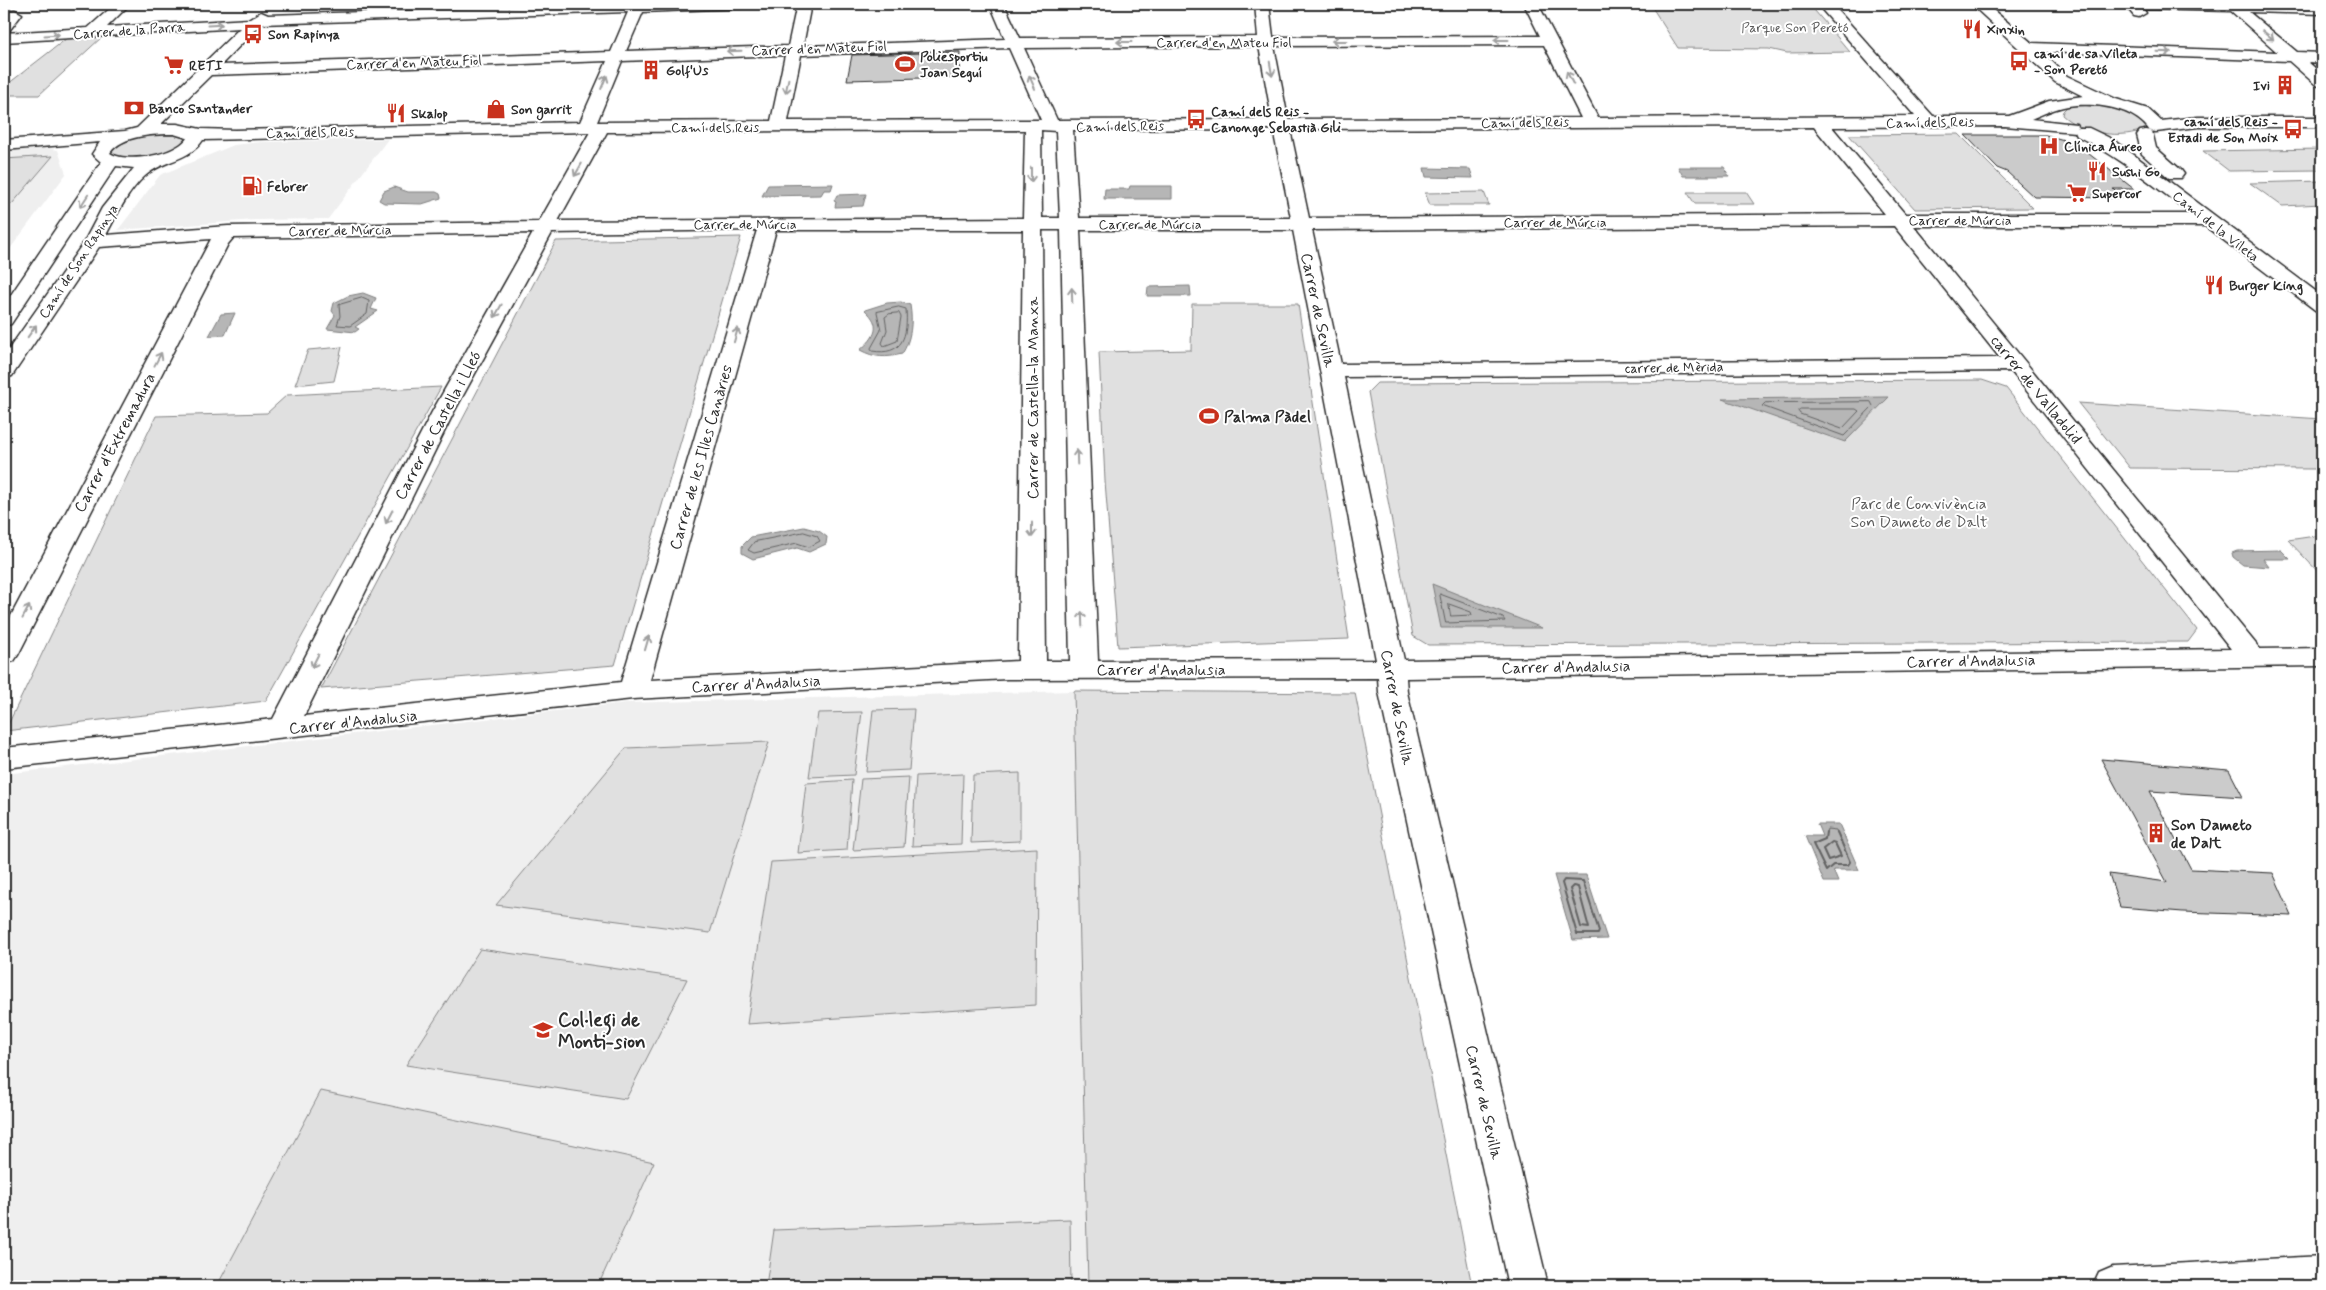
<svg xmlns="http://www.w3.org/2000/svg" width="2326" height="1290" viewBox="0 0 2326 1290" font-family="Mynerve,sans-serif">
<rect width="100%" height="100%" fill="#fff"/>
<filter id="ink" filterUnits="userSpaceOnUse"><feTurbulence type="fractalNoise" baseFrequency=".02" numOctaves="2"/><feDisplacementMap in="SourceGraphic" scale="10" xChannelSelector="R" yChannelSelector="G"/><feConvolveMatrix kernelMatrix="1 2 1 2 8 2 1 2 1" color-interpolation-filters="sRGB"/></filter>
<g filter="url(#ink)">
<!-- built -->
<path fill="#efefef" d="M388,139L328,219L255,220L118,230L160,175L234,145L261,142Z
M45,148L58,150L66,174L4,257V151Z
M1074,691L1088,1286H4V774L625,703Z"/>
<!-- green -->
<path fill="#e0e0e0" stroke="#868686" d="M1650,4H1809L1850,52L1787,53L1769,49L1678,48Z
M102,37L39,95H4V87L66,39Z
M2085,103L2122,108L2148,123L2146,128C2123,141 2081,133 2062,115L2063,111L2067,107Z
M171,133L184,138L185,141C178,154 136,162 122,159C118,158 114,155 111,154L112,149C131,137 148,134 171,133Z
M1959,134L2033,208L1915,209L1849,135Z
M2322,149V170H2318L2229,171L2203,151Z
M53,156L12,204H4V159Z
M2322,181V204L2282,206L2250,183Z
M1484,192L1489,205H1430L1425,193Z
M1687,192H1746L1754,204H1695Z
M741,237L615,665L321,689L556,241Z
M1192,304H1298L1349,639L1118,647L1105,481L1099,352L1191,350Z
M342,347L334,381L295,385L308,350Z
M1982,380L2006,388L2197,630L2188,642L1428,645L1413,636L1368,392L1377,383Z
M441,387L266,701L5,731L156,416L267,413L287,395Z
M2078,403L2322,419V474L2317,469L2130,468Z
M2322,535V576L2288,540Z
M1074,691L1355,693L1471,1281L1422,1286H1088Z
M914,709L909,770L866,772L873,710Z
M862,712L854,775L809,777L818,713Z
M769,742L710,933L496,905L626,748Z
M1020,773V841L971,843L973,775Z
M963,774L961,844L912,846L916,776Z
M909,777L904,847L853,850L861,779Z
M852,780L847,850L798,853L806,783Z
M1037,848L1036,1005L747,1024L771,862Z
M480,949L687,979L626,1099L406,1065Z
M321,1091L654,1162L598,1286H217Z
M1070,1219L1071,1286H766L774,1230Z"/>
<!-- water -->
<path fill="#b6b6b6" stroke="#7e7e7e" d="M1678,167H1724L1729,176H1683Z
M1424,168L1470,169L1473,178L1426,177Z
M833,184L831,190H824L821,195L762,196L768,185Z
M1130,186H1172V199H1104L1105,189H1129Z
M394,187L408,192H436L440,194L441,198L422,204L384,203L379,200L384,191Z
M866,194L863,206L835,207L836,202L834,201L837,195Z
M1190,286L1191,296H1147L1148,287Z
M363,293L376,298L371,309L378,311L355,327L359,329L355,332L327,329L335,315L332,311L334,303L348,296Z
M901,302L910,305C913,322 911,340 902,354C886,358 875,358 860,350C876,337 882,325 865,310L887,303Z
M235,313L225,335L209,336L221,314Z
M1889,397L1845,442L1722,399Z
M804,527L819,531L827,537L826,544L809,552L797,548L753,559L742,553V546L751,537Z
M2281,550L2290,559H2263L2269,567L2243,565L2233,557L2232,553L2237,551Z
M1432,584L1542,628H1441Z
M1817,824H1839L1859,870H1833L1838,882H1824L1805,836H1822Z
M1554,875H1586L1607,939L1573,940Z"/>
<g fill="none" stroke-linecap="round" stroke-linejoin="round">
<!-- shore-far1 -->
<path stroke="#636363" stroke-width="1" d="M362,298L369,301L367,314L350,326L337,325L340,316L339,305Z
M899,307L906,309C908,336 903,356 872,351L871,348L881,330L877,312Z
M899,313L901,317L897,341L884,346L882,343L887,330L885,317L889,314Z
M1871,402L1873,406L1844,436L1762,406L1765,403Z
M1801,409H1856L1859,411L1842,429L1800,414L1798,411Z
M804,532L817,536L820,541L809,547L797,543L754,553L748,550L754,542Z
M1440,594L1503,618L1505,621L1446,623Z
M1449,604L1471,612L1472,615L1451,616Z
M1826,833L1827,829L1836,830L1837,833"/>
<!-- shore -->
<path stroke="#636363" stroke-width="2" d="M1826,832L1825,839L1813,844L1826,871L1833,865H1848L1850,862L1837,832
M1832,842L1835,843L1841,856L1828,860L1823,849Z
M1564,880L1583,881L1599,931L1598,934H1577L1562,883Z
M1573,886L1578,887L1589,928L1581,927L1570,889Z"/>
</g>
<!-- building -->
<path fill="#cbcbcb" stroke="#2b2b2b" d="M960,52L959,77L847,80L852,55Z
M1965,135H2046L2075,143L2134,189H2113L2122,198L2034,197L2007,172L1997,168Z
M2101,759L2229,770L2243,797L2150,791L2191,869L2273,873L2292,916L2183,912L2120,907L2109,874L2167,882Z"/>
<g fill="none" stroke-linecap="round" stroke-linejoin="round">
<defs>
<path id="minor" d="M115,4H130L107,27L250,19L261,12L268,15L617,4H748L741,8L643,12L626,51L788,46L797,4H811L803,46L1005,39L990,4H1004L1020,38L1258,37L1255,4H1269L1273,37L1540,36L1524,4H1538L1598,118L1915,116L1817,4H1832L1933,116H2009L2049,101L2083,96L2055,82L1971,4H1986L2032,43L2277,52L2231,11L2143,9L2146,13L2139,17L2134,16L2124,4L2322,6V14L2249,12L2297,52L2322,53V63L2308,62L2322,74V87L2316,85L2289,61L2042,52L2067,76L2116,99L2148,109L2161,121L2198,117H2322V127H2198L2156,132L2150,131C2134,107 2095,102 2068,106C2055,108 2043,114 2031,119L2076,124L2078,128H2089L2114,140L2322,296V312L2315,310L2205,226H1914L2260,649L2322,648V666L1406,678L1407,692L1548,1286H1508L1379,692L1378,678L1007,679L633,699L4,768V748L273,719L432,412L533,233L233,238L228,244L18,655L14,661L4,664V629L211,239L99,247L12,376L4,378V356L84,242L102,208L134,168L116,166L11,324L4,326V305L101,162L92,154L100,142L4,150V140L125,131L137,128L240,28L4,42V33L88,28ZM628,12L611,52L221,65L261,24ZM1544,45L1581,118L1288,119L1274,46ZM1259,46L1272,119L1057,120L1024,48ZM1009,48L1041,120L788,121L801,55ZM785,55L771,121L597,122L622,61ZM607,61L580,122L235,130L201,129L177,124H161L211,75ZM2005,126L2075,132L2077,136C2119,156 2154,186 2191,214H1905L1832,127ZM1814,127L1885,214L1309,218L1290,129ZM1273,129L1291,218H1079L1073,130ZM1025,130L1023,218L558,221L607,132ZM1041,130L1056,131L1060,218H1042ZM590,132L539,222L228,226L106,235C116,216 128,191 145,176C163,160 189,161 203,140ZM174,134L187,138C176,155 127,164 110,153C122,135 155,134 174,134ZM1894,226L2000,358L1341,364L1312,230ZM757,230L621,682L304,716L454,412L552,233ZM776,230H1023L1018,661L650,680ZM1042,230H1061L1070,661H1046ZM1080,230H1293L1376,660L1098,661ZM2011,371L2231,649L1404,660L1344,377Z
M15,10L22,14L9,31L4,32V11Z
M2146,130L2152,131L2156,148L2181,170L2184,174L2181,178H2169L2142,154L2137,135L2140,131Z"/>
<path id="highway" d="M2322,1256V1286H2093L2099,1273L2113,1267Z"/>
</defs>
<!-- minor casing -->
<use href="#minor" stroke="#2b2b2b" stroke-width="3"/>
<!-- highway casing -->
<use href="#highway" stroke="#2b2b2b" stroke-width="3"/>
<!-- minor -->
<use href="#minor" fill="#fff" fill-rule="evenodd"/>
<!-- highway -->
<use href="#highway" fill="#fff" fill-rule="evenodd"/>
</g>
<!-- one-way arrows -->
<defs><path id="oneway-shaft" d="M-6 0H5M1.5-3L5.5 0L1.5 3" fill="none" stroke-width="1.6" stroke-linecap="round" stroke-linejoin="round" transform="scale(1.25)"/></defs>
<g stroke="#a0a0a0">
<use href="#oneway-shaft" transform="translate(215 25) rotate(-3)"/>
<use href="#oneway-shaft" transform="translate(52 35) rotate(-4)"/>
<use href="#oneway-shaft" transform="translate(2268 35) rotate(40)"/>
<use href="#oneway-shaft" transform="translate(1501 40) rotate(180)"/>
<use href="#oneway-shaft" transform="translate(1339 41) rotate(180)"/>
<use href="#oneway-shaft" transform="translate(1124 42) rotate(180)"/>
<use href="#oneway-shaft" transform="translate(734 51) rotate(178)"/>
<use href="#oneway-shaft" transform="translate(2164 52) rotate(2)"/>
<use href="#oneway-shaft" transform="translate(1271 69) rotate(80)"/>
<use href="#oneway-shaft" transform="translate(1570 78) rotate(-117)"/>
<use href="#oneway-shaft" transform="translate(604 82) rotate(-68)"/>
<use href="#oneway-shaft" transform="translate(1032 82) rotate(-114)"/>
<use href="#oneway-shaft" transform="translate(787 86) rotate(101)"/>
<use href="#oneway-shaft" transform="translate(578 170) rotate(120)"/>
<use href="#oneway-shaft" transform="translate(1031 175) rotate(90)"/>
<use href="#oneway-shaft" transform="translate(84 201) rotate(123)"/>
<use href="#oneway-shaft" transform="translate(1072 295) rotate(-92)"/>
<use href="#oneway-shaft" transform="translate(498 311) rotate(119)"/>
<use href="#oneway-shaft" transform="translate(32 331) rotate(-55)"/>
<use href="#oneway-shaft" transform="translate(736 335) rotate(-74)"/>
<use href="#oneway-shaft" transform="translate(158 359) rotate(-62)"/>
<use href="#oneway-shaft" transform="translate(1077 457) rotate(-92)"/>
<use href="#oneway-shaft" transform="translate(389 517) rotate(117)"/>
<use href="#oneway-shaft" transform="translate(1032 530) rotate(90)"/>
<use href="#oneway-shaft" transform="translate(26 612) rotate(-62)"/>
<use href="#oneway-shaft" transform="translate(1082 619) rotate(-92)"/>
<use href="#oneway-shaft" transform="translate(647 643) rotate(-74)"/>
<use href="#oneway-shaft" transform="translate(315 661) rotate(117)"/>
</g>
</g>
<!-- icons -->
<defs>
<symbol id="restaurant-bare" viewBox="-9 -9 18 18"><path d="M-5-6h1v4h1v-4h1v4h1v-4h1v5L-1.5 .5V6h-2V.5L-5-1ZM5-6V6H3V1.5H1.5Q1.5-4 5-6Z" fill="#c8321e" stroke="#fff" stroke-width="2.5" paint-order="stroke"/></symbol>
<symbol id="bus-bare" viewBox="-9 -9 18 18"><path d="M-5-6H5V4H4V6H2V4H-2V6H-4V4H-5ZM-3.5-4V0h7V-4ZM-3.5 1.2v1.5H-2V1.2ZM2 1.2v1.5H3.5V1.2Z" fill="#c8321e" stroke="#fff" stroke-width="2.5" paint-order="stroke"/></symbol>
<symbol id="stadium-bare" viewBox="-9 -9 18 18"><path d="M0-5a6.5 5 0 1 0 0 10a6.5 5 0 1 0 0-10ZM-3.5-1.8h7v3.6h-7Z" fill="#c8321e" stroke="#fff" stroke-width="2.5" paint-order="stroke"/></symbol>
<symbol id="supermarket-bare" viewBox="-9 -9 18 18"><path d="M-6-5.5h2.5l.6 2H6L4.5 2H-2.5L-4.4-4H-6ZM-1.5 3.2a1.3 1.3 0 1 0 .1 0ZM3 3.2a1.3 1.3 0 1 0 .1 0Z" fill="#c8321e" stroke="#fff" stroke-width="2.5" paint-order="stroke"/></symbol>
<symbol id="building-bare" viewBox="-9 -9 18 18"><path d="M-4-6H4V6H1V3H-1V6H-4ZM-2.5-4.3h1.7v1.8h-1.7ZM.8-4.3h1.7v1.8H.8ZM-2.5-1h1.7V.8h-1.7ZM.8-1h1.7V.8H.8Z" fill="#c8321e" stroke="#fff" stroke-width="2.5" paint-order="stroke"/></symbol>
<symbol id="bank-bare" viewBox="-9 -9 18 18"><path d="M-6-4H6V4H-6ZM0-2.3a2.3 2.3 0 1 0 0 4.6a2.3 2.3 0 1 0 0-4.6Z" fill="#c8321e" stroke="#fff" stroke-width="2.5" paint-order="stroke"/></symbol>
<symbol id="shop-bare" viewBox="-9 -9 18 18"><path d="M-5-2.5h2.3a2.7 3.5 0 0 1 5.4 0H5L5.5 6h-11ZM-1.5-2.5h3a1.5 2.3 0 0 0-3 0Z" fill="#c8321e" stroke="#fff" stroke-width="2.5" paint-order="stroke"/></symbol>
<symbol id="hospital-bare" viewBox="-9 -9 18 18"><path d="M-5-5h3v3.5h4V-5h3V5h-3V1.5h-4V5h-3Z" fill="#c8321e" stroke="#fff" stroke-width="2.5" paint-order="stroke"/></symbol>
<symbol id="fuel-bare" viewBox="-9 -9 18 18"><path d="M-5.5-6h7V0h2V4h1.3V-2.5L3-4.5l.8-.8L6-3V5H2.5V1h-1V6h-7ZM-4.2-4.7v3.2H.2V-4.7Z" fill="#c8321e" stroke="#fff" stroke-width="2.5" paint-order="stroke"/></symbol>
<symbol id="school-bare" viewBox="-9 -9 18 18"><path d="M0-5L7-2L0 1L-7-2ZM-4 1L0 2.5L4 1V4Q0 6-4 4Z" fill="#c8321e" stroke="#fff" stroke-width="2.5" paint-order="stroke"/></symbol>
</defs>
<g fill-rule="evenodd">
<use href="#restaurant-bare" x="1958" y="15" width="28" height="28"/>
<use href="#bus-bare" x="239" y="20" width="28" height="28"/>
<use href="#bus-bare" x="2005" y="47" width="28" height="28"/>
<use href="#stadium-bare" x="891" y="50" width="28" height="28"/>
<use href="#supermarket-bare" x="160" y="51" width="28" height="28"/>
<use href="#building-bare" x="637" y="56" width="28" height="28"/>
<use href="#building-bare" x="2271" y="71" width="28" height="28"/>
<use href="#bank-bare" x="120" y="94" width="28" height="28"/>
<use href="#shop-bare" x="482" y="95" width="28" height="28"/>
<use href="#restaurant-bare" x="382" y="99" width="28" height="28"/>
<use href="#bus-bare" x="1182" y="105" width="28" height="28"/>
<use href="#bus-bare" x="2279" y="115" width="28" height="28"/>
<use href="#hospital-bare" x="2035" y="132" width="28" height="28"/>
<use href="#restaurant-bare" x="2083" y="157" width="28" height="28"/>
<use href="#fuel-bare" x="238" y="172" width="28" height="28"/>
<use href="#supermarket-bare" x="2063" y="179" width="28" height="28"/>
<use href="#restaurant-bare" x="2200" y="271" width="28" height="28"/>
<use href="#stadium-bare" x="1195" y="402" width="28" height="28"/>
<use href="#building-bare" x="2142" y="819" width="28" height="28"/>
<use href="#school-bare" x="529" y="1016" width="28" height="28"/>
</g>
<g text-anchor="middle" stroke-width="4" stroke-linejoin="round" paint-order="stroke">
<!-- far-park labels -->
<g font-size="14" fill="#585858" stroke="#fff">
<text x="1795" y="32">Parque Son Peretó</text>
</g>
<!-- far-poi labels -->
<g font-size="14" font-weight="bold" fill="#2b2b2b" stroke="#fff" text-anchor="start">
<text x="1987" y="34">Xinxin</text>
<text x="268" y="39">Son Rapinya</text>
<text x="2034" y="58">camí de sa Vileta<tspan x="2034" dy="16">- Son Peretó</tspan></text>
<text x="920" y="61">Poliesportiu<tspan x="920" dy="16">Joan Seguí</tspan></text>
<text x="189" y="70">RETI</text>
<text x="666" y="75">Golf'Us</text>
<text x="2270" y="90" text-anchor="end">Ivi</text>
<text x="149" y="113">Banco Santander</text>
<text x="511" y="114">Son garrit</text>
<text x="1211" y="116">Camí dels Reis -<tspan x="1211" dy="16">Canonge Sebastià Gili</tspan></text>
<text x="411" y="118">Skalop</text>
<text x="2278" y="126" text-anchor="end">camí dels Reis -<tspan x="2278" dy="16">Estadi de Son Moix</tspan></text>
<text x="2064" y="151">Clínica Áureo</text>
<text x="2112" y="176">Sushi Go</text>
<text x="267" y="191">Febrer</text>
<text x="2092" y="198">Supercor</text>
<text x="2229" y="290">Burger King</text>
</g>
<!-- far-street labels -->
<g font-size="14" fill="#2b2b2b" stroke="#fff">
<text transform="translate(129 30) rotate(-4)" y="5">Carrer de la Parra</text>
<text x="1224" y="47">Carrer d'en Mateu Fiol</text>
<text transform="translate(819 48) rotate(-2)" y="5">Carrer d'en Mateu Fiol</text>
<text transform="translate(414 62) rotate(-2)" y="5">Carrer d'en Mateu Fiol</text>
<text transform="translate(1525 122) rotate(-1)" y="5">Camí dels Reis</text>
<text transform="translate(1930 122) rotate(-1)" y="5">Camí dels Reis</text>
<text transform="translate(1120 126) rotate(-1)" y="5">Camí dels Reis</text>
<text x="715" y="132">Camí dels Reis</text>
<text transform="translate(310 132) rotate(-1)" y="5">Camí dels Reis</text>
<text x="1960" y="225">Carrer de Múrcia</text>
<text x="1555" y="227">Carrer de Múrcia</text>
<text x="745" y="229">Carrer de Múrcia</text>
<text x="1150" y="229">Carrer de Múrcia</text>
<text transform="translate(2216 226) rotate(38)" y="5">Camí de la Vileta</text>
<text transform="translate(340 230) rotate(-1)" y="5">Carrer de Múrcia</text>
<text transform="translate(78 261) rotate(-57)" y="5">Camí de Son Rapinya</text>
<text transform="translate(1674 367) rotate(-1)" y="5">carrer de Mèrida</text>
</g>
<!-- street labels -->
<g font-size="16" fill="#2b2b2b" stroke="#fff">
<text transform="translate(1319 310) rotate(78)" y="6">Carrer de Sevilla</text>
<text transform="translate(2037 389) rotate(51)" y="6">carrer de Valladolid</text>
<text transform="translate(1032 398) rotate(-90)" y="6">Carrer de Castella-la Manxa</text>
<text transform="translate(437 425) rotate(-62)" y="6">Carrer de Castella i Lleó</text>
<text transform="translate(114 442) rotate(-62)" y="6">Carrer d'Extremadura</text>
<text transform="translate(700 457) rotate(-74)" y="6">Carrer de les Illes Canàries</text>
<text transform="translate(1971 660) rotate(-1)" y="6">Carrer d'Andalusia</text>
<text transform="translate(1566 666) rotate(-1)" y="6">Carrer d'Andalusia</text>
<text x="1161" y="675">Carrer d'Andalusia</text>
<text transform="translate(756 683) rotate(-3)" y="6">Carrer d'Andalusia</text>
<text transform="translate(1398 707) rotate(79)" y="6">Carrer de Sevilla</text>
<text transform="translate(353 721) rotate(-6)" y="6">Carrer d'Andalusia</text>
<text transform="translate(1485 1102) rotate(77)" y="6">Carrer de Sevilla</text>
</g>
<!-- poi labels -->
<g font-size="16" font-weight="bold" fill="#2b2b2b" stroke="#fff" text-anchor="start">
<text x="1224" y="422">Palma Pàdel</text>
<text x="2171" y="830">Son Dameto<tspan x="2171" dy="18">de Dalt</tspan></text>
</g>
<!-- park labels -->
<g font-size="16" fill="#585858" stroke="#fff">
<text x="1919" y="509">Parc de Convivència<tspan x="1919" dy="18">Son Dameto de Dalt</tspan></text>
</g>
<!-- near-poi labels -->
<g font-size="19" font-weight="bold" fill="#2b2b2b" stroke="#fff" text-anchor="start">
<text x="558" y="1026">Col·legi de<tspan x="558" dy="22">Monti-sion</tspan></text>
</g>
</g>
<!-- margin -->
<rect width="2326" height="1290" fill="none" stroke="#fff" stroke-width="20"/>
<rect x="10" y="10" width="2306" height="1270" fill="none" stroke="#2b2b2b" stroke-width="2" filter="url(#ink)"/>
</svg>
